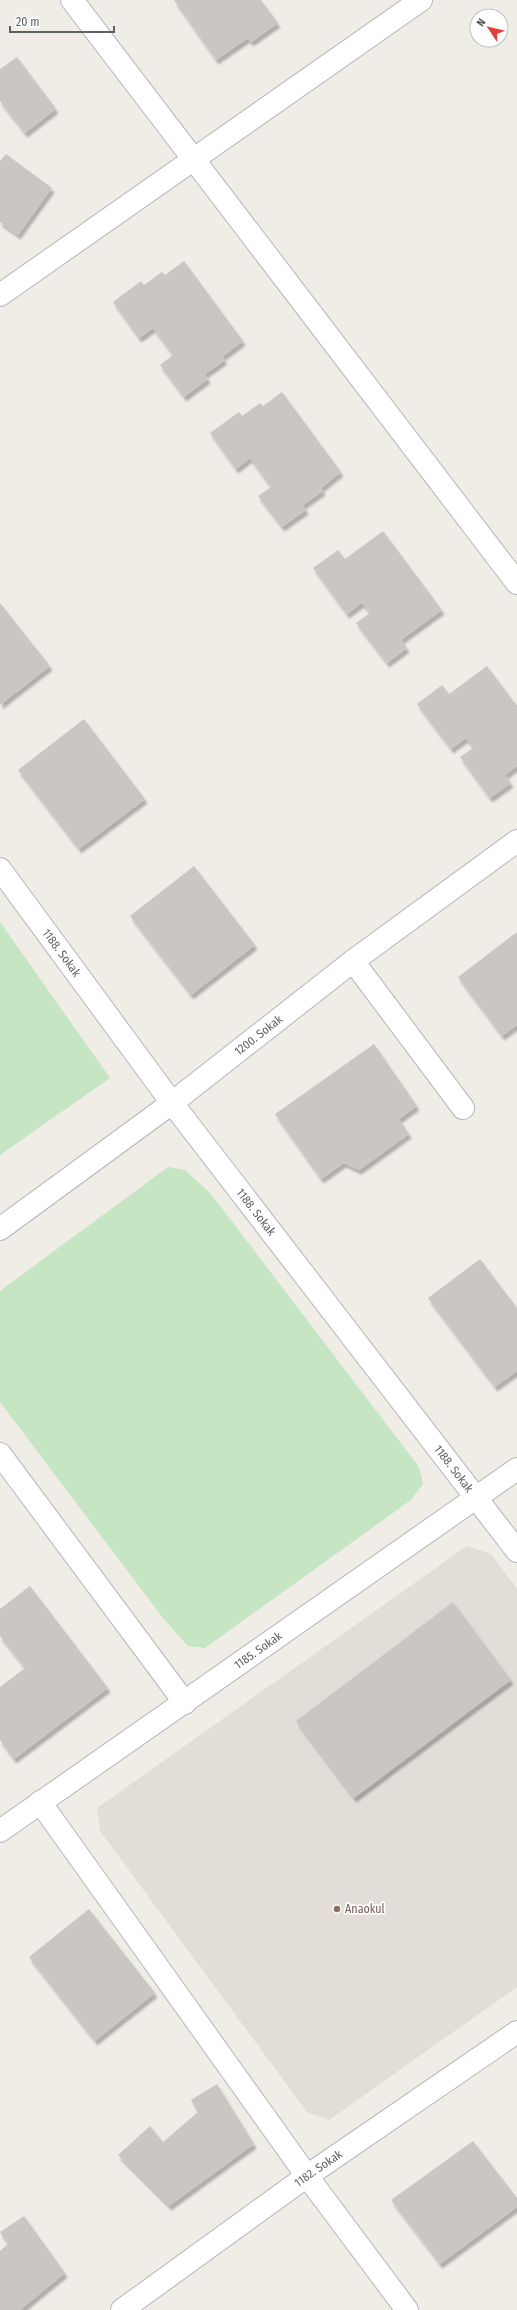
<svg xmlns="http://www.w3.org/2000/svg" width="517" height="2310" viewBox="0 0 517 2310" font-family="'Fira Sans Condensed',sans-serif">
<defs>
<filter id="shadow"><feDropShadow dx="2.5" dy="4.5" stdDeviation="1" flood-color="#0004"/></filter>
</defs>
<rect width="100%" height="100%" fill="#efede6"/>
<!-- education -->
<path fill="#e2ded7" d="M467,1546L491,1554L517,1589V1987L329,2120L307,2112L100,1831L97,1808Z"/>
<!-- green -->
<path fill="#c5e5c3" d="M0,922L110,1078L0,1155Z
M168,1167L185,1170L211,1194L419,1467L423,1484L411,1500L205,1648L188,1646L163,1618L0,1402V1291Z"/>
<!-- building -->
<path fill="#cac7c2" filter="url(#shadow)" d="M174,0H261L278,23L251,42L248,38L216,60Z
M17,57L56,109L25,133L0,101V69Z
M6,154L52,188L18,235L0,222V161Z
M184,261L243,341L222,357L225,360L205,374L208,379L184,397L160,365L173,355L153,328L139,338L113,302L141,281L144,285L162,272L165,275Z
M282,392L341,472L321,488L323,491L303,505L306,510L282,527L258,496L271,487L250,458L236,469L210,433L239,412L242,416L260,403L263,406Z
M383,531L442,610L401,640L407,648L387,663L356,623L370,613L362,603L347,614L313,568L338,550L345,559Z
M0,603L50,666L0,705Z
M487,666L517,706V766L505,775L511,783L490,798L460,757L473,748L466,738L451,749L417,704L442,685L449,694Z
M84,719L145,799L79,849L18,770Z
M194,866L255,945L191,995L130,916Z
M517,932V1025L502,1036L458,977Z
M374,1044L417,1106L399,1119L409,1134L359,1170L344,1163L321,1179L275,1114Z
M480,1259L517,1308V1371L495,1387L428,1298Z
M30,1586L108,1688L14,1759L0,1740V1687L25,1668L0,1636V1609Z
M453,1602L511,1680L354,1798L296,1721Z
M89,1909L155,1993L95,2041L29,1957Z
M217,2084L254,2144L169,2206L118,2155L150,2126L163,2142L198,2112L191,2100Z
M473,2141L517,2198V2207L440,2264L391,2200Z
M24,2216L65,2273L20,2310H0V2251L8,2244L0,2232Z"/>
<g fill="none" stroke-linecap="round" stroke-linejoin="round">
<defs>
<g id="minor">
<path d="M72,0L517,583"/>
<path d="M0,295L421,0"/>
<path id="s1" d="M0,869L172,1103L517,1551"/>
<path d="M353,961L463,1108"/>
<path id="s2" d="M0,1229L172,1103L353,961L517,841"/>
<path d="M0,1454L185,1703"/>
<path d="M40,1802L307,2176L407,2310"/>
<path id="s3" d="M0,1831L517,1469"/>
<path id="s4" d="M122,2310L307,2176L517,2032"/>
</g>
</defs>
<!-- minor casing -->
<use href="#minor" stroke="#b3b6ba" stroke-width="24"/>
<!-- minor -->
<use href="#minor" stroke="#fff" stroke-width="22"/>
</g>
<!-- markers -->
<circle fill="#8d6e63" stroke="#fff" stroke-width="1.5" cx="337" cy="1909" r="4"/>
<g text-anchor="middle" stroke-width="3.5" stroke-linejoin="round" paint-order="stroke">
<!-- street labels -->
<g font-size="12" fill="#5d6165" stroke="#fff">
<text dy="4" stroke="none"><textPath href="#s1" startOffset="104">1188. Sokak</textPath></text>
<text dy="4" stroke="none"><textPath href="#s2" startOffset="323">1200. Sokak</textPath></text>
<text dy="4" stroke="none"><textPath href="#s1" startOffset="428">1188. Sokak</textPath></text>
<text dy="4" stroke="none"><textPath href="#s1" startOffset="752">1188. Sokak</textPath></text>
<text dy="4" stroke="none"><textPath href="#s3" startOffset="315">1185. Sokak</textPath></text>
<text dy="4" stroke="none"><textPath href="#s4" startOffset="242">1182. Sokak</textPath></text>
</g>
<!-- education labels -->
<g font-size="12" fill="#785e54" stroke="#fff" text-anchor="start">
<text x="345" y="1913">Anaokul</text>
</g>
</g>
<!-- north arrow -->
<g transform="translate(489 28) rotate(305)"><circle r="19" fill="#ffffff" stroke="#bec0c1"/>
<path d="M0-3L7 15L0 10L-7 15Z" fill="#e23f39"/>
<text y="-6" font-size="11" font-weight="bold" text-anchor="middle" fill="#5d6165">N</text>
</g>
<!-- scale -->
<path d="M10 26v6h104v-6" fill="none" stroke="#5d6165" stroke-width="2"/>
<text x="16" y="26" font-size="12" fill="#5d6165" stroke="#ffffff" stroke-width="3" paint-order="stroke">20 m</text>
</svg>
